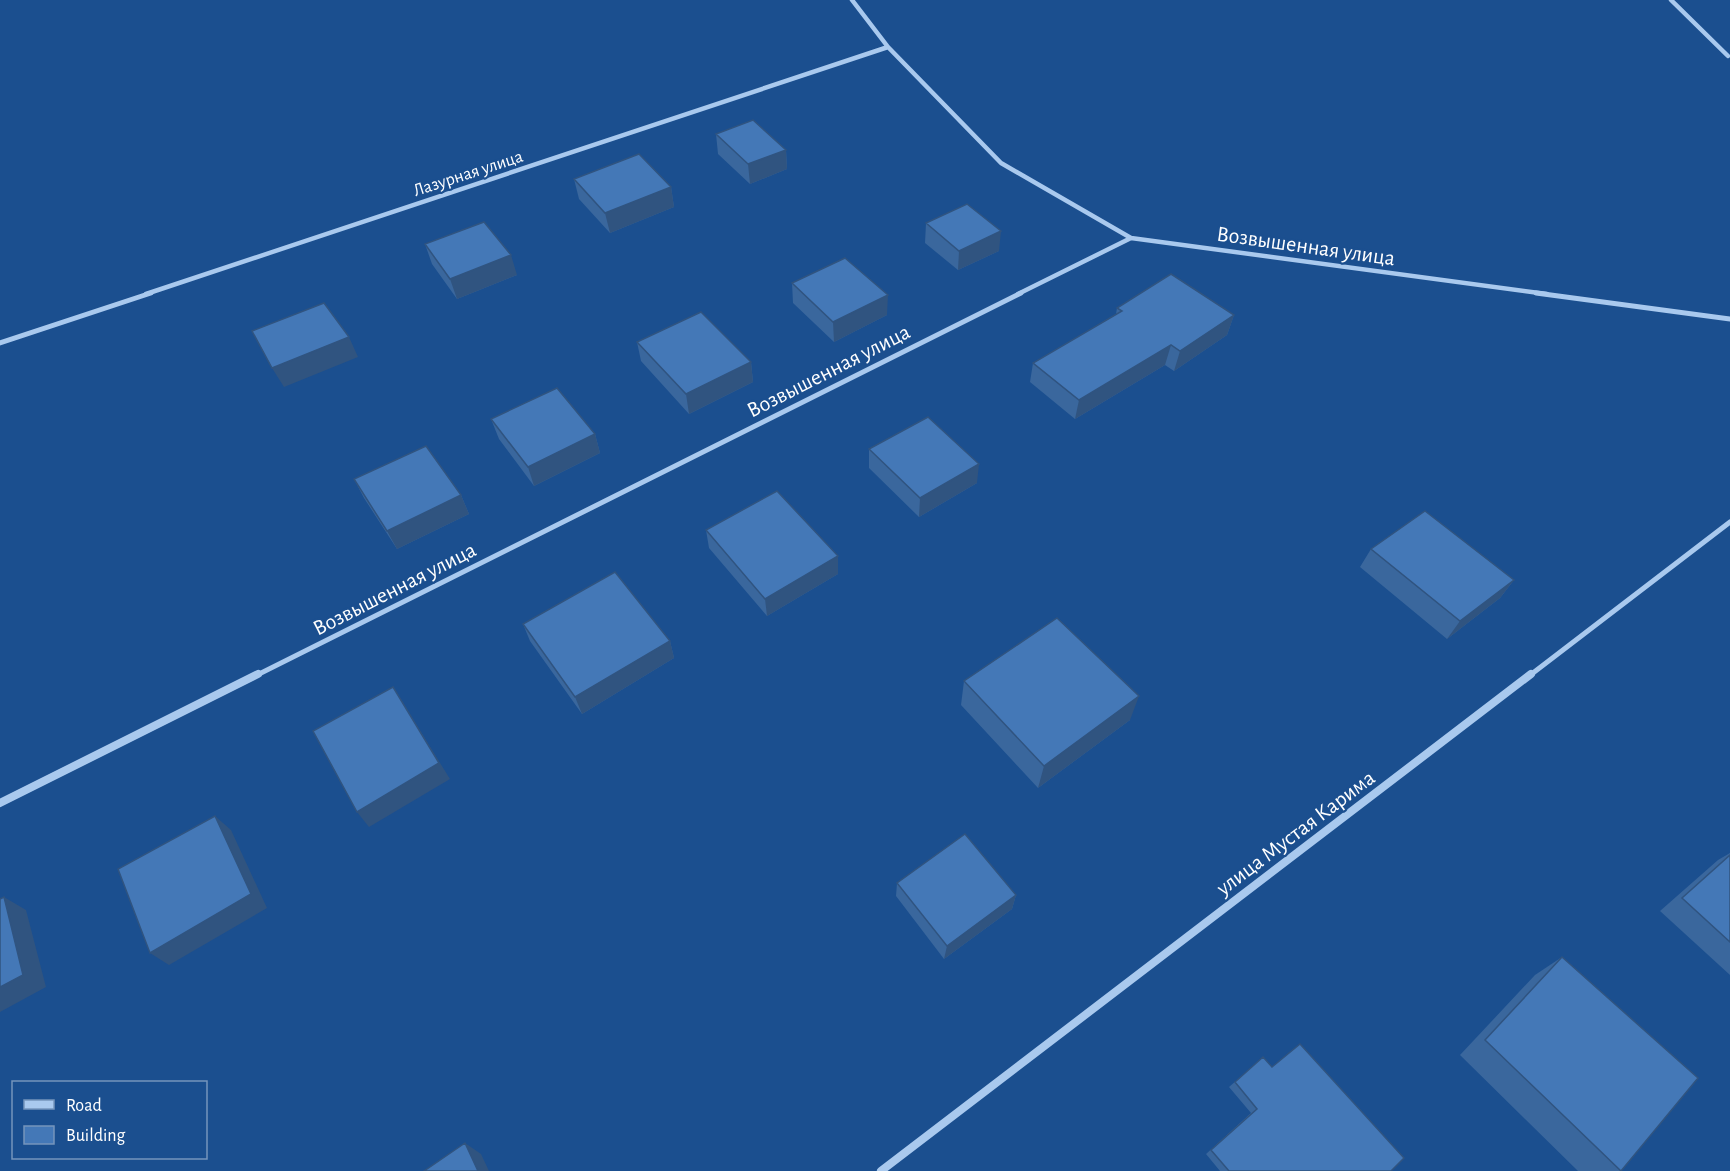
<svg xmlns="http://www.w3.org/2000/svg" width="1730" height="1171" viewBox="0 0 1730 1171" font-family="'Alegreya Sans',sans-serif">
<rect width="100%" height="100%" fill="#1b4f8f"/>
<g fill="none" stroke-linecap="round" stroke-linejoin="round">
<!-- minor-far2 -->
<path stroke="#a9c9ee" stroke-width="4.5" d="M1671,0L1728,56
M888,47L1001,163L1131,238
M146,294L888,47L852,0
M1018,294L1131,238L1547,294"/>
<!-- minor-far1 -->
<path stroke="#a9c9ee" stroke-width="5" d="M1536,293L1730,319
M0,343L151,293
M255,676L1021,293
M1529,676L1730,522"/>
<!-- minor -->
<path stroke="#a9c9ee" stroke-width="8" d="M0,803L258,674
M881,1171L1531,674"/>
</g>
<!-- wall -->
<path fill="#3a679d" d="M716,134L786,150L787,169L750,184L718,154Z
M574,179L671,187L674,207L610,233L579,199Z
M926,223L999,251L958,270L925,243Z
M425,244L517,275L457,299L432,264Z
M792,283L887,315L834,342L793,303Z
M1117,308L1234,315L1227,335L1174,371L1165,365L1075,419L1030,382L1033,363L1116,314Z
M637,342L751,362L753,382L689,414L641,361Z
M491,419L595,434L600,453L534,486L499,439Z
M869,449L977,483L919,517L869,468Z
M354,479L461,495L469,514L397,549L364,498Z
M706,530L838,574L767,616L709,548Z
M1371,549L1514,580L1500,598L1447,639L1360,567Z
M523,624L670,641L674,658L582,714L530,641Z
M964,681L1130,720L1038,788L961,705Z
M1730,853V975L1660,911L1718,860Z
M897,883L1016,895L1012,909L944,959L896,896Z
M1562,957L1621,1171H1578L1460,1055L1535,975Z
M1263,1057L1272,1067L1391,1171H1220L1206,1154L1251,1113L1229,1087Z"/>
<!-- shaded-wall -->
<path fill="#305480" d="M786,150L787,169L750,184L748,164Z
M671,187L674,207L610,233L605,213Z
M1001,231L999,251L958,270L959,251Z
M511,255L517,275L457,299L450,279Z
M888,295L887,315L834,342L833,322Z
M1234,315L1227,335L1174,371L1180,351Z
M349,337L358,357L284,387L272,368Z
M1171,345L1165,365L1075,419L1079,400Z
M751,362L753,382L689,414L686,394Z
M595,434L600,453L534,486L528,467Z
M979,464L977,483L919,517L920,498Z
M461,495L469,514L397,549L387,531Z
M838,556V574L767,616L765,599Z
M1514,580L1500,598L1447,639L1460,621Z
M670,641L674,658L582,714L575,697Z
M393,687L450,779L369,827L357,812Z
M1139,696L1130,720L1038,788L1044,766Z
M215,816L231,830L267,908L169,965L150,953Z
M1016,895L1012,909L944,959L947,946Z
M4,897L26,910L46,987L0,1012V987Z
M465,1143L481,1154L489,1171H478Z"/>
<!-- building -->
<path fill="#4478b7" stroke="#305480" stroke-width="1.5" d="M753,120L786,150L748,164L716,134Z
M639,154L671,187L605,213L574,179Z
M967,204L1001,231L959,251L926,223Z
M484,222L511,255L450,279L425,244Z
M845,258L888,295L833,322L792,283Z
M1171,274L1234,315L1180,351L1171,345L1079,400L1033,363L1122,311L1117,308Z
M324,303L349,337L272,368L252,331Z
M701,312L751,362L686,394L637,342Z
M557,388L595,434L528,467L491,419Z
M928,417L979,464L920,498L869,449Z
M426,446L461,495L387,531L354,479Z
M777,491L838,556L765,599L706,530Z
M1425,511L1514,580L1460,621L1371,549Z
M615,572L670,641L575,697L523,624Z
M1057,618L1139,696L1044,766L964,681Z
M393,687L439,763L357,812L313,731Z
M215,816L251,894L150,953L118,869Z
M965,834L1016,895L947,946L897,883Z
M1730,855V942L1682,898Z
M4,897L23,975L0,987V899Z
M1562,957L1698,1078L1621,1171L1485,1040Z
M1300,1044L1404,1158L1391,1171H1229L1211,1150L1257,1109L1235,1082L1263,1057L1272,1067Z
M465,1143L478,1171H424Z"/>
<g text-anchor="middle" stroke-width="4.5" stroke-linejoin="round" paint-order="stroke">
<!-- far-street labels -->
<g font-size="18" fill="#fff" stroke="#1b4f8f">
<text transform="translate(468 173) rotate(-18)" y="6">Лазурная улица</text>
</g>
<!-- street labels -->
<g font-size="22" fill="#fff" stroke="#1b4f8f">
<text transform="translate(1306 245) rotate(8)" y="8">Возвышенная улица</text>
<text transform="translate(828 370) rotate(-27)" y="8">Возвышенная улица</text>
<text transform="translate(394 588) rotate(-27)" y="8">Возвышенная улица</text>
<text transform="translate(1295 832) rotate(-37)" y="8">улица Мустая Карима</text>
</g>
</g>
<!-- legend -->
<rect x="12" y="1081" width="195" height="78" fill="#1b4f8f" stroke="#7695bc" stroke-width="1.5"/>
<rect x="24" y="1100" width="30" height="9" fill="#a9c9ee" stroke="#7695bc" stroke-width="1.5"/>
<text x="66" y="1111" font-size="18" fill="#ffffff">Road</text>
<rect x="24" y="1126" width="30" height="18" fill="#4478b7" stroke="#7695bc" stroke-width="1.5"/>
<text x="66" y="1141" font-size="18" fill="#ffffff">Building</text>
</svg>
